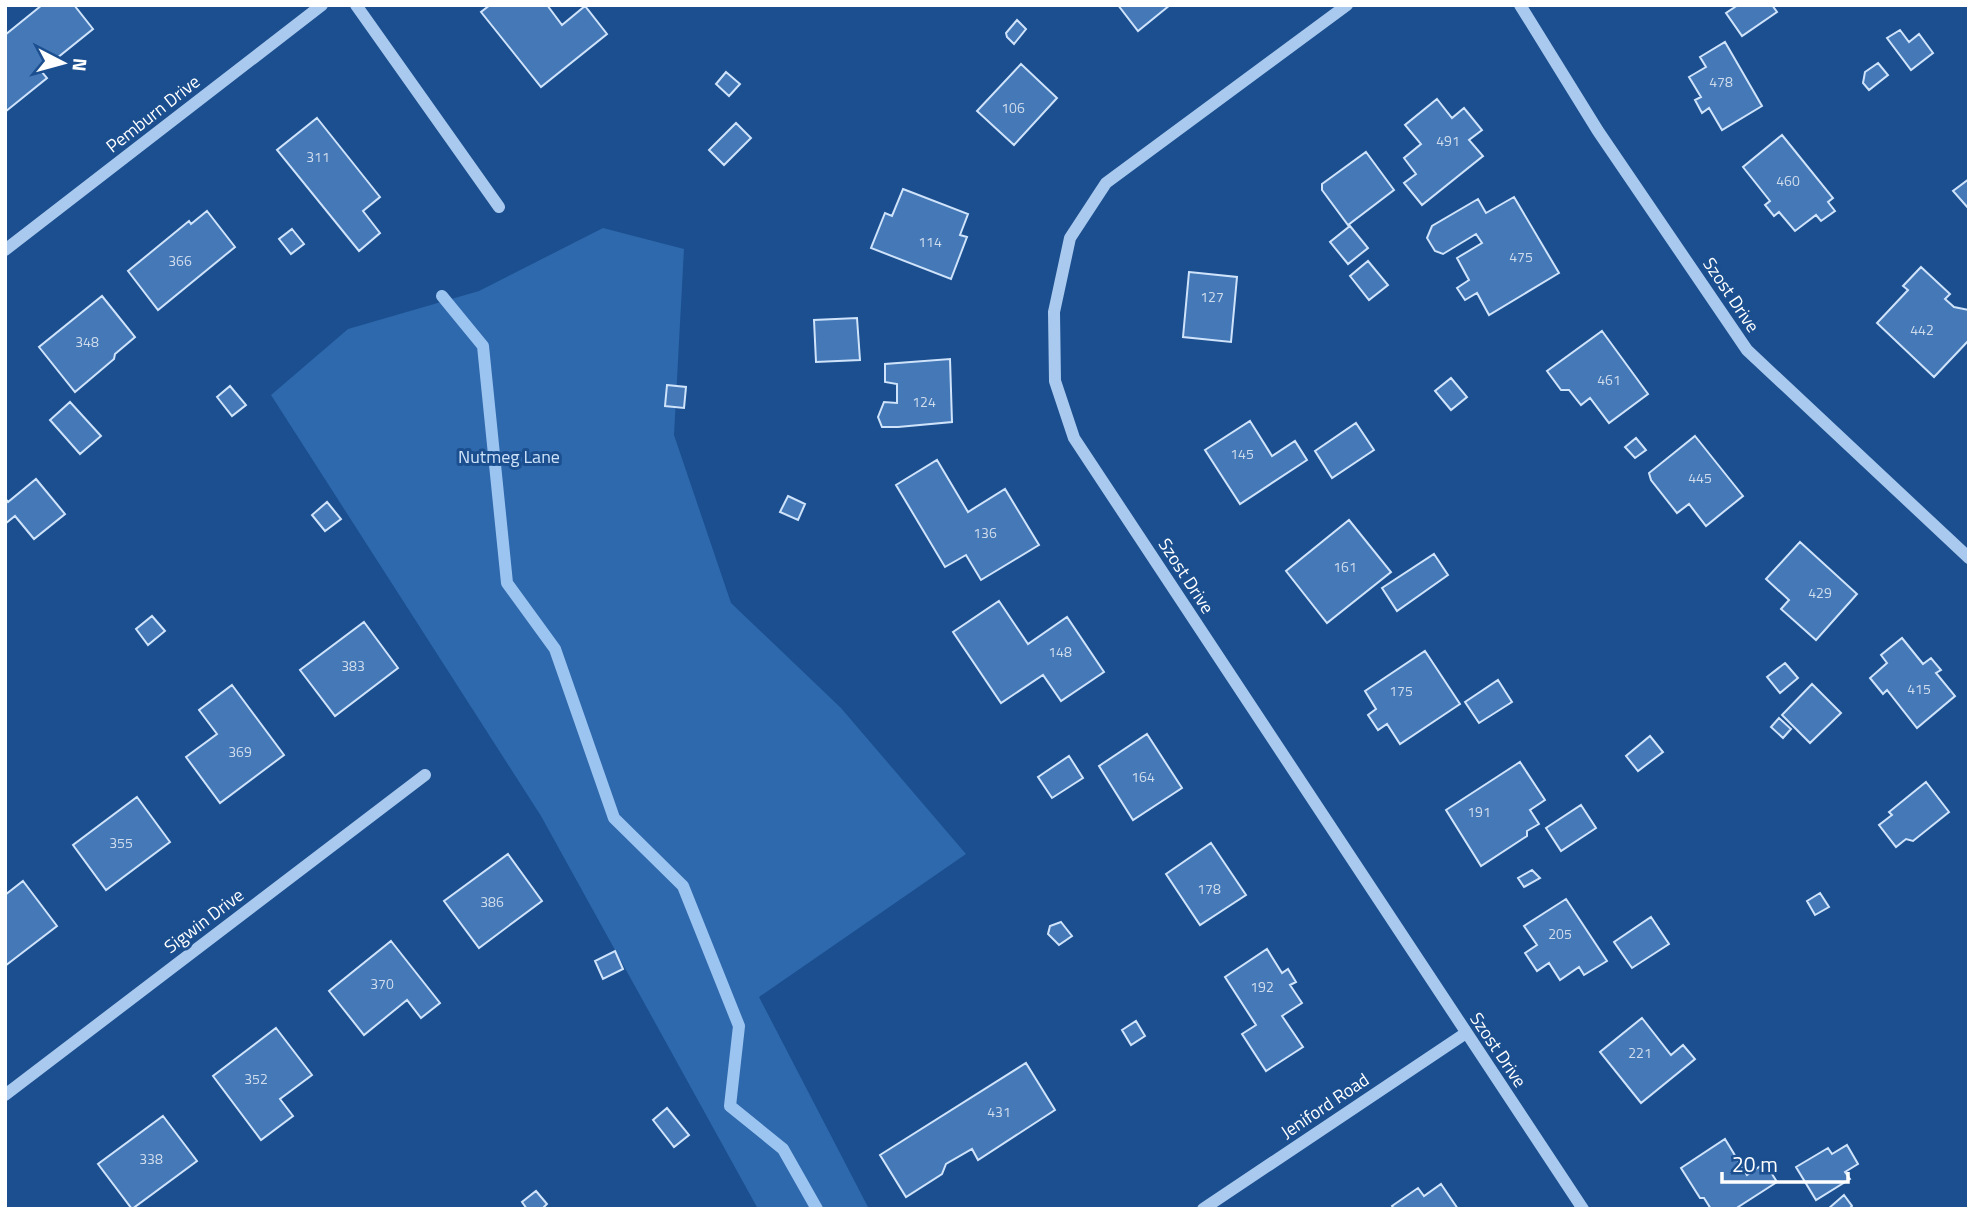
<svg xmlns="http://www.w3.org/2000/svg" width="1974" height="1214" viewBox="0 0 1974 1214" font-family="'Titillium Web',sans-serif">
<rect width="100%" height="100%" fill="#1b4f8f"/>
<!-- green -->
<path fill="#2e69ad" d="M603,228L684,249L674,435L731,603L841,708L966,854L759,997L869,1209H758L541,816L271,395L348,329L479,291Z"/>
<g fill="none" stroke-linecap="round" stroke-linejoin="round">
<!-- stream -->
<path stroke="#9cc4f0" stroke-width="12" d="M442,296L483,346L507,583L555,649L614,818L683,886L739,1026L730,1106L783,1149L817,1209"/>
</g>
<!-- building -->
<path fill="#4478b7" stroke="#cfe3fa" stroke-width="2" d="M42,5H74L93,29L41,71L47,78L5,112V35Z
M490,5H547L562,25L585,6L607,34L541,87L481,12Z
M1118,5H1170L1138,31Z
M1738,5H1772L1777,12L1742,36L1726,13Z
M1017,20L1026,29L1014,44L1007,37L1006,33Z
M1900,30L1909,42L1919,34L1933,53L1911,70L1887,38Z
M1725,42L1762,106L1722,130L1709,108L1702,113L1695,100L1701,97L1689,77L1706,67L1700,57Z
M1878,63L1888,75L1869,90L1863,83L1865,72Z
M1021,64L1057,98L1014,145L977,111Z
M726,72L740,84L729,96L716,84Z
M1437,99L1452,118L1464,108L1482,130L1469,140L1483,156L1422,205L1404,183L1416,174L1404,158L1421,144L1405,125Z
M317,118L380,197L363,211L380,233L359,251L277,150Z
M736,123L751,138L724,165L709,150Z
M1782,135L1833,198L1828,202L1835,211L1821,221L1816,215L1795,231L1779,212L1774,216L1765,205L1770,201L1743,167Z
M1366,152L1394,190L1348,225L1322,190V184Z
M1969,179V209L1953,191Z
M903,189L968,214L960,235L967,237L951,279L871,248L885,213L892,216Z
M1514,197L1559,273L1489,315L1477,293L1465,300L1457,288L1469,280L1457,258L1482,243L1476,234L1443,254L1435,251L1427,238L1432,226L1478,199L1486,213Z
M207,211L235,247L158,310L128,271L189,221L191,224Z
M1350,226L1368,248L1348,264L1330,242Z
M292,229L304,244L291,254L279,239Z
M1368,261L1388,285L1369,300L1350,276Z
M1921,267L1950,294L1945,299L1954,307L1969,310V340L1934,377L1877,323L1908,290L1903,286Z
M1189,272L1237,277L1231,342L1183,337Z
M102,296L135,337L115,354L114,359L75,392L39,347Z
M857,318L860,360L816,362L814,320Z
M1602,331L1648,394L1609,423L1590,398L1581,405L1569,390H1561L1547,371Z
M950,359L952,422L898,427H882L878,417L884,402L897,403V384L885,382V364Z
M1451,378L1467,397L1451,410L1435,391Z
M667,385L686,387L684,408L665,406Z
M230,386L246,405L232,416L217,397Z
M70,402L101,436L80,454L50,420Z
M1250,421L1272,456L1295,441L1307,460L1240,504L1205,450Z
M1356,423L1374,450L1332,478L1315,451Z
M1695,436L1743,496L1706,526L1689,504L1677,513L1651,480L1649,473Z
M1636,438L1646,450L1635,458L1625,447Z
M937,460L968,512L1005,489L1039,545L981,580L966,555L945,567L896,485Z
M36,479L65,514L34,539L15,516L5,524V498L8,502Z
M788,496L805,504L798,520L780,512Z
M327,502L341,519L325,531L312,515Z
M1349,520L1391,572L1327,623L1286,571Z
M1800,542L1857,594L1816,640L1781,609L1789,600L1766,579Z
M1434,554L1448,575L1397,611L1382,588Z
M999,601L1028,644L1067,617L1104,672L1061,701L1043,675L1001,703L953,632Z
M152,616L165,631L148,645L136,629Z
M364,622L398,668L335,716L300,670Z
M1902,638L1923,664L1931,658L1941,670L1936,673L1955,696L1917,728L1887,690L1883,694L1870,678L1887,663L1881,655Z
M1425,651L1460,704L1400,744L1387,724L1378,730L1368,715L1376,709L1365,691Z
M1785,663L1798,678L1780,693L1767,677Z
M1498,680L1512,702L1479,723L1465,702Z
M1812,684L1841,713L1810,743L1782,715Z
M232,685L284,755L220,803L186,757L217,734L199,710Z
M1779,718L1791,729L1783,738L1771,727Z
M1147,734L1182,788L1133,820L1099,766Z
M1650,736L1663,752L1638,771L1626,756Z
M1069,756L1083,778L1052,798L1038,777Z
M1520,762L1545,800L1530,810L1539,824L1527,831V836L1481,866L1446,810Z
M1926,782L1949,812L1913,841L1906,839L1896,847L1879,825L1892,815L1889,812Z
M137,797L170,842L106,890L73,845Z
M1581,805L1596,828L1561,851L1546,828Z
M1211,843L1246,895L1200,925L1166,874Z
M508,854L542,901L479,948L444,901Z
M1532,870L1540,878L1524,887L1518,878Z
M23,881L57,926L5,966V895Z
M1820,893L1829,907L1815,915L1807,901Z
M1566,899L1607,961L1584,975L1579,967L1560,980L1549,963L1537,971L1525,953L1537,945L1524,926Z
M1651,917L1669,944L1632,968L1614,942Z
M1061,922L1072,936L1059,945L1048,934L1050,926Z
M391,941L440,1003L421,1018L407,1000L364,1035L329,991Z
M1267,949L1282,973L1288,969L1296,982L1290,985L1302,1003L1282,1016L1303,1047L1266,1071L1242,1034L1256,1025L1225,977Z
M615,951L623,969L603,979L595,961Z
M1642,1018L1671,1055L1683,1045L1695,1059L1641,1103L1600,1052Z
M1136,1021L1145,1036L1131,1045L1122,1030Z
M276,1028L312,1075L280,1099L293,1116L261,1140L213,1076Z
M1026,1063L1055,1110L978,1160L972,1149L946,1164L942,1174L906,1197L880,1155Z
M667,1108L689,1135L674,1147L653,1120Z
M163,1116L197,1161L132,1209L98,1164Z
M1725,1139L1747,1175L1765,1163L1777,1182L1735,1209H1711L1704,1198H1700L1681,1168Z
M1847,1145L1858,1164L1845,1172L1850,1179L1816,1200L1796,1167L1828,1148L1832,1154Z
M1441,1184L1458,1209H1394L1392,1206L1418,1188L1424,1196Z
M536,1191L547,1204L542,1209H527L522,1202Z
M1844,1195L1852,1206L1849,1209H1828Z"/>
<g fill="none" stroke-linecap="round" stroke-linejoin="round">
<!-- minor -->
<path stroke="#a9c9ee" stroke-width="12" d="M356,5L499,207
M1347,5L1106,183L1070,238L1054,312L1055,381L1074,438L1583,1209
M1520,5L1598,131L1747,350L1969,558
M5,250L322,5
M5,1095L425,775
M1203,1209L1466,1033"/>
</g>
<g text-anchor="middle" stroke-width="6" stroke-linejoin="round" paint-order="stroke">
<!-- number labels -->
<g font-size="14" fill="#d0dded">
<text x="1721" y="87">478</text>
<text x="1013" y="113">106</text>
<text x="1448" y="146">491</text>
<text x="318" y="162">311</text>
<text x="1788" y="186">460</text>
<text x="930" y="247">114</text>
<text x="1521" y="262">475</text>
<text x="180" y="266">366</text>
<text x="1212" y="302">127</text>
<text x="1922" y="335">442</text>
<text x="87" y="347">348</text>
<text x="1609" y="385">461</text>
<text x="924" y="407">124</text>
<text x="1242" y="459">145</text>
<text x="1700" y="483">445</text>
<text x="985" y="538">136</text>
<text x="1345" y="572">161</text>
<text x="1820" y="598">429</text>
<text x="1060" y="657">148</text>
<text x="353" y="671">383</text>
<text x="1919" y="694">415</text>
<text x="1401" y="696">175</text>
<text x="240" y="757">369</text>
<text x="1143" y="782">164</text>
<text x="1479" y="817">191</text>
<text x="121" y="848">355</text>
<text x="1209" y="894">178</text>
<text x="492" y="907">386</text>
<text x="1560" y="939">205</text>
<text x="382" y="989">370</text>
<text x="1262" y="992">192</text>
<text x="1640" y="1058">221</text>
<text x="256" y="1084">352</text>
<text x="999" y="1117">431</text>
<text x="151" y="1164">338</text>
</g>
<!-- street labels -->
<g font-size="18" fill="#fff" stroke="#1b4f8f">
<text transform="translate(153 114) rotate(-38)" y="6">Pemburn Drive</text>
<text transform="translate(1731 295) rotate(56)" y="6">Szost Drive</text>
<text transform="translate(1186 576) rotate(57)" y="6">Szost Drive</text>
<text transform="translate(204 921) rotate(-37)" y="6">Sigwin Drive</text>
<text transform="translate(1498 1050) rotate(56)" y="6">Szost Drive</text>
<text transform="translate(1325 1106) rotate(-34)" y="6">Jeniford Road</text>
</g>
<!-- park labels -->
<g font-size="18" fill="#cfe3fa" stroke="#1b4f8f">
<text x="509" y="463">Nutmeg Lane</text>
</g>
</g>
<!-- border -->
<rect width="1974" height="1214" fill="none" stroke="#ffffff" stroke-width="14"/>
<!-- north arrow -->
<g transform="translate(63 63) rotate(96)" stroke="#1b4f8f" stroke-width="5" paint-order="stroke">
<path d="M0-5L12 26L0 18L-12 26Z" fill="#ffffff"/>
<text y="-10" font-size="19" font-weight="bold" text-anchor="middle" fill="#ffffff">N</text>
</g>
<!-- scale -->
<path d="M1722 1172v10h126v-10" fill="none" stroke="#ffffff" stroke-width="3.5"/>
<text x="1732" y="1172" font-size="21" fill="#ffffff" stroke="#1b4f8f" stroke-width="5" paint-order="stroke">20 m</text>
</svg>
